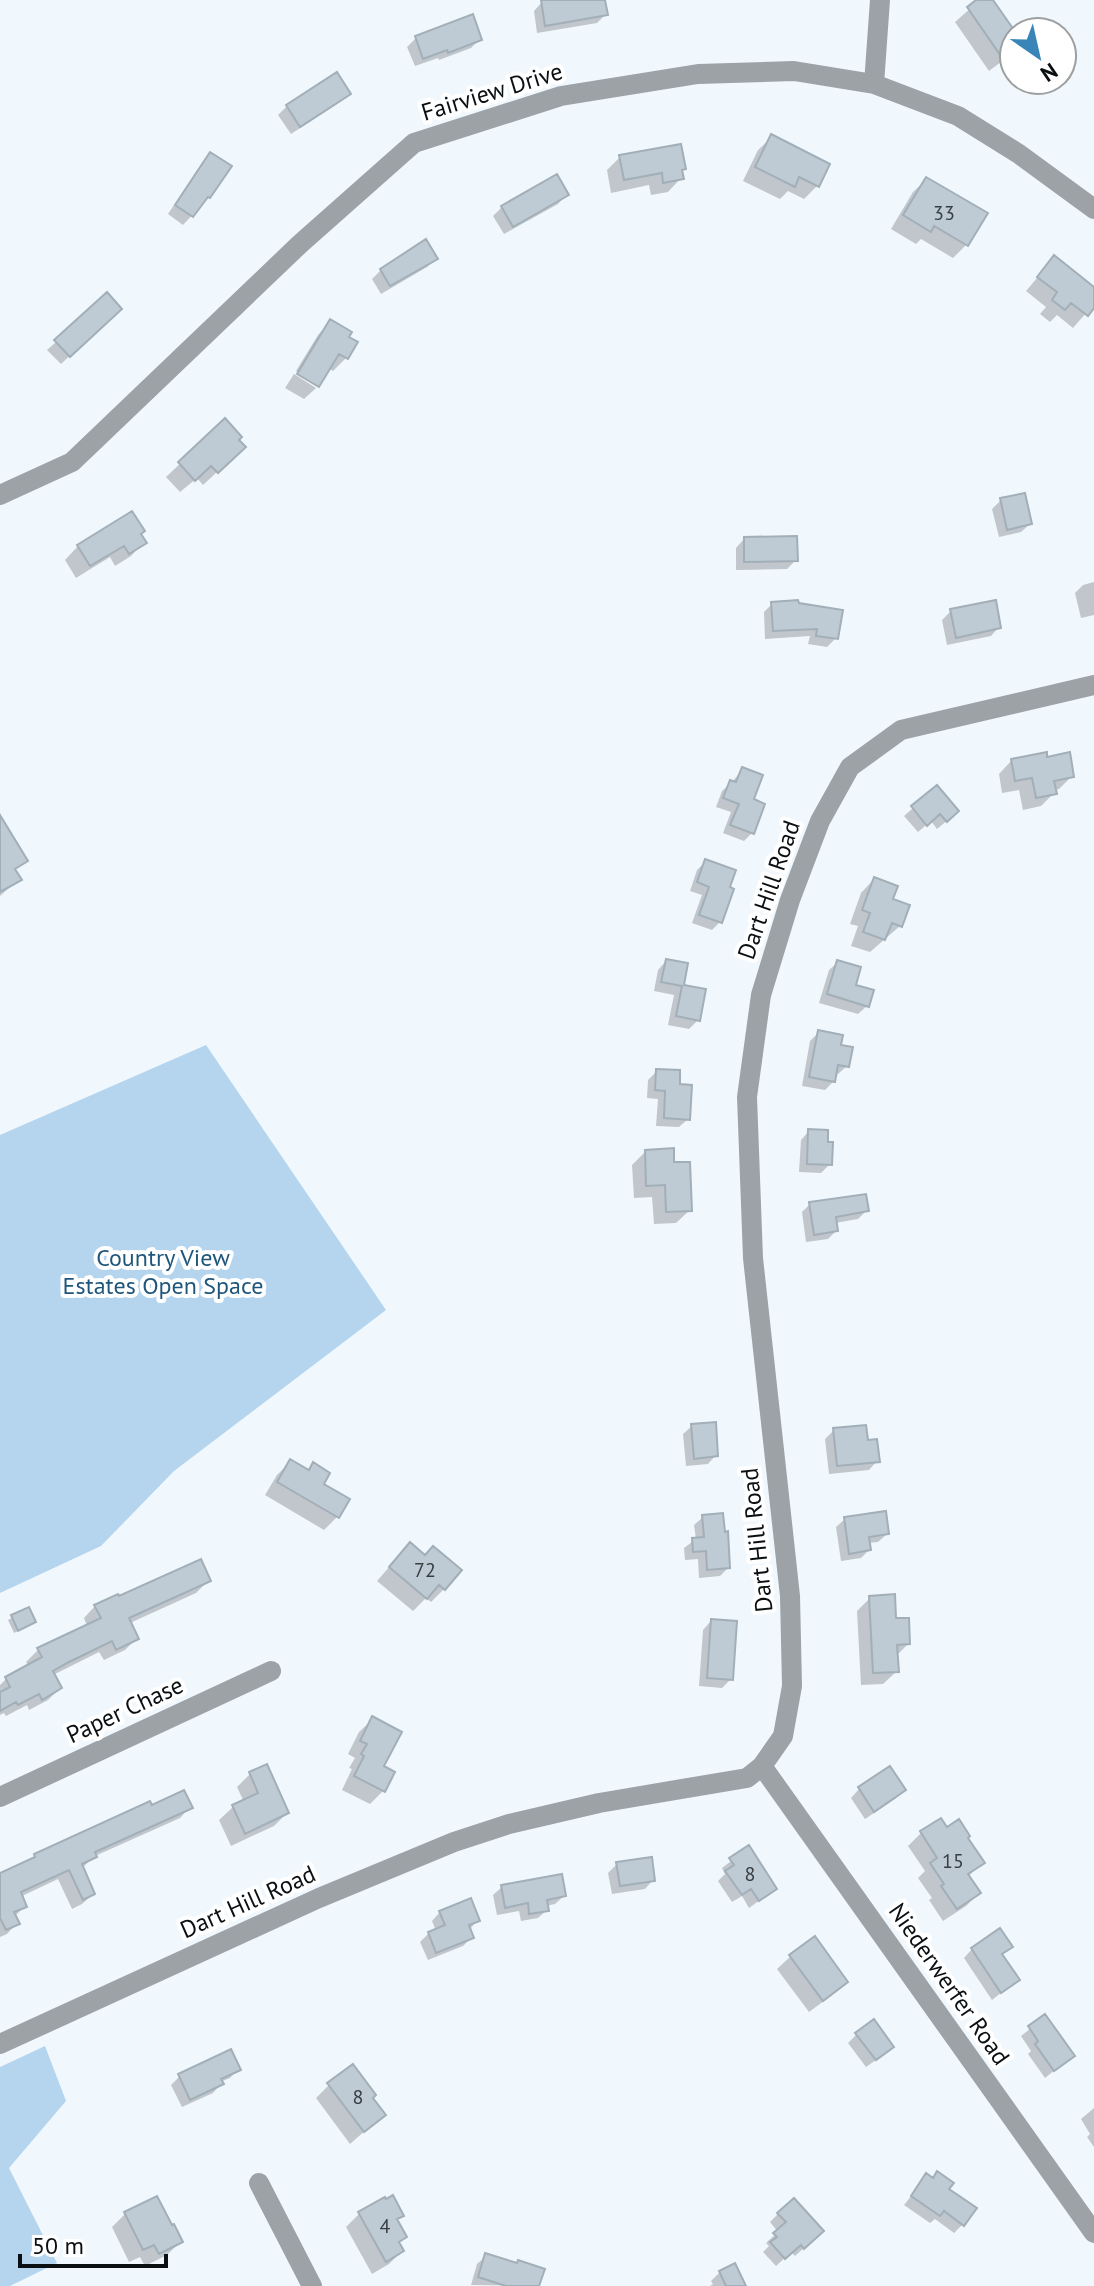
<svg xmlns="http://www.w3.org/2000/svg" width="1094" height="2286" viewBox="0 0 1094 2286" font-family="'PT Sans',sans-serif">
<rect width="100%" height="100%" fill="#f0f8fe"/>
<!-- green -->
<path fill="#b5d4ed" d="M206,1045L386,1310L174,1471L101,1546L0,1593V1135Z
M45,2046L66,2101L9,2168L57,2263L10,2286H0V2067Z"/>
<!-- shadow -->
<path fill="#0003" d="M554,0H603L606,14L597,23L537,33L534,11L542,2Z
M980,0H991L1014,33V52L989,71L955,22Z
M416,38L480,39L471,48L439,60L438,58L415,66L407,47Z
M348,93L340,102L291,134L278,115L287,106Z
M772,137L817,186L804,199L788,191L780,199L743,181L758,150Z
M211,154L209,197L183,225L168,214L202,163Z
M620,157L680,172L681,178L668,192L651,195L649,185L611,193L607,170Z
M927,179L966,245L953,258L921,239L916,244L891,229L913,192Z
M566,195L558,204L504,234L493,216L502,207Z
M1054,258L1094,289V304L1073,328L1057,315L1050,322L1040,314L1046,307L1026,291Z
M436,259L427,267L381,294L372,279L381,270Z
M120,309L61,364L47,350L56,342Z
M331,321L347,338L346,358L333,371L328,368L317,386V384L296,371L318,335Z
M294,374L316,388L304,399L285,388Z
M225,421L230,460L203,485L197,478L180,492L166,477Z
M1001,500L1030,524L1021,532L999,537L992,509Z
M139,535L144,542L131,556L115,566L110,557L76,578L65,560L78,546Z
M744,539L796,560L787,569L736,570V548Z
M1094,582V615L1081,618L1075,593L1083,585Z
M772,604L836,638L827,647L808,644L810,636L765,639L764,612Z
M951,611L999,627L991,636L947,645L942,620Z
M1046,759L1072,776L1059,789L1054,790V793L1041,806L1023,810L1019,790L1002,793L999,774L1012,760Z
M743,769L751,800L752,833L744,841L723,833L731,812L716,807L722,791L732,782Z
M937,787L948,820L937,829L931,821L918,832L904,816Z
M0,825L25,861L14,871L19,879L0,896Z
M706,861L720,922L712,930L692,923L702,895L690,891L697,870Z
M874,879L890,900L900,926L870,952L851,946L858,926L850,924L861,893Z
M666,961L686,965L681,986L704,991L698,1020L689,1029L668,1025L674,995L654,991L658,970Z
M838,962L867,1006L858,1014L819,1003L829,970Z
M819,1032L838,1047L847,1066L838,1074H835L833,1082L825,1090L802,1086L810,1041Z
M657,1071L677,1086L688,1119L679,1127L656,1126L658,1099L647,1098L648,1080Z
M809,1131L830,1164L821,1173L799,1172L801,1140Z
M646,1151L672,1164L690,1210L676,1223L654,1224L652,1197L634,1198L632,1165Z
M810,1204L867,1210L858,1219L835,1223L836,1231L828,1239L806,1242L802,1212Z
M692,1426L716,1455L708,1464L686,1466L683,1434Z
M834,1430L866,1442L877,1461L869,1470L829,1474L825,1439Z
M290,1462L307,1471L313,1465L337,1517L324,1530L265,1495L277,1475Z
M703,1517L728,1568L720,1576L699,1578L698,1559L685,1560L684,1548L696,1539L694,1525Z
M845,1519L887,1534L878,1542L868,1543L869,1550L861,1558L841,1561L836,1527Z
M397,1558H425L444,1589L431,1602L426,1598L413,1611L377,1581Z
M208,1581L196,1593L130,1623L137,1638L125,1650L104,1660L99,1652L53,1675L60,1688L48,1700L29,1710L27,1705L6,1716L4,1713L0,1715V1685L6,1679L29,1667L26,1662L38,1650L87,1626L84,1618L95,1606L118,1599Z
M870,1598L894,1621L908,1644L896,1656L897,1671L883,1684L861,1685L857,1611Z
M28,1609L34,1622L14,1633L8,1620Z
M711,1621L731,1679L722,1688L699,1686L703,1630Z
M373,1719L382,1767L393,1773L383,1791L370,1804L342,1790L352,1769L349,1768L355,1758L348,1754L359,1732Z
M889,1769L904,1790L895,1799L865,1819L851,1798L859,1789Z
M250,1774L287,1813L274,1826L231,1846L219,1820L233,1807L244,1802L237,1787Z
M151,1807H190L180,1818L95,1856L82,1868L93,1894L82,1904L72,1909L58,1879L20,1897L25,1906L14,1917L17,1923L7,1934L0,1937V1875L29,1862L35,1856Z
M940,1820L946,1830L966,1838L982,1862L968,1877L979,1893L966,1906L943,1921L929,1900L932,1898L918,1878L925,1871L908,1846L921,1833Z
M748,1848L775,1889L749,1908L742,1896L732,1902L718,1881L725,1874L722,1868Z
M617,1864L653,1880L645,1889L612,1894L608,1873Z
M502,1887L564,1896L555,1904L546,1906L547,1910L538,1918L521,1921L519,1911L497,1915L493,1895Z
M440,1912L478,1920L469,1930L472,1937L463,1946L428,1960L420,1942L429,1933L436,1931L432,1921Z
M1011,1947L1001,1956L1017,1980L992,2000L964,1958L972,1949Z
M791,1956L846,1982L832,1995L809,2012L777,1969Z
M1045,2017L1072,2056L1045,2078L1028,2054L1031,2051L1021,2036Z
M857,2034L883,2055L866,2067L848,2043Z
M238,2069L230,2078L220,2082L221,2084L213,2093L182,2107L171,2085L180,2076Z
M329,2085L371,2098L383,2115L350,2144L316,2098Z
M1094,2108V2147L1087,2137L1090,2134L1081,2119Z
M927,2176L946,2190L963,2224L954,2233L935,2219L930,2223L904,2205Z
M125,2214L180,2242L167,2255L145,2266L140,2257L129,2262L112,2227Z
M359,2214L402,2215L396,2221L405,2237L398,2244L402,2251L389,2264L372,2274L346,2227Z
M778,2214L813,2240L795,2256L791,2252L776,2266L763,2252L769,2246L766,2243L778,2232L770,2222Z
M486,2256L537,2286L471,2285L477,2264Z
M720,2272L739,2286H710L713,2284L711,2281Z"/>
<!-- building -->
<path fill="#becad4" stroke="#a2afb8" stroke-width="2" d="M541,0H605L608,15L545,26Z
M976,0H993L1014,30V51L1003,59L967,7Z
M473,14L482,40L448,53L447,50L423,59L415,36Z
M337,72L351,94L300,127L286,105Z
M771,134L830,164L819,187L799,177L795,187L755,167Z
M681,144L686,169L682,170L684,179L663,183L662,173L624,180L619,155Z
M210,152L232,166L210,198L208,197L193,217L175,205Z
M557,174L569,195L513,227L501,206Z
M926,177L988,213L968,246L934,226L931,232L903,215Z
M426,239L438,259L390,286L380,269Z
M1054,255L1094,287V308L1088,316L1071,303L1065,310L1052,300L1057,292L1037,277Z
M107,292L122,309L70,357L54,340Z
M330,319L352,332L349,337L358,342L348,359L339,354L319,387L297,374Z
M225,418L242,437L239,440L246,447L218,473L211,466L195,481L178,462Z
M1025,493L1032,524L1007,530L1000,498Z
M132,511L145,531L141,534L147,543L129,554L124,546L90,566L77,545Z
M797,536L798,561L744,562V537Z
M798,600L799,603L843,610L838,639L816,636L817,629L773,631L771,602Z
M996,600L1001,628L956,638L950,609Z
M1047,752V757L1070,752L1074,777L1054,781L1057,794L1036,798L1032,778L1015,781L1011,759Z
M742,767L763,775L754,799L765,804L754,834L730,825L739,804L723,798L730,780L736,782Z
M937,785L959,811L947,822L940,814L927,826L911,806Z
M0,815L28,861L15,869L22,880L0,892Z
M705,859L736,870L730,887L734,889L722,923L699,915L709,887L697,882Z
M874,877L898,886L893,899L910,905L902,927L892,923L885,940L863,932L870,913L862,910Z
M666,959L688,963L684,985L706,989L700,1021L676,1016L682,986L661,982Z
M837,960L861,967L856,985L874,990L869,1007L827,994Z
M818,1030L843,1035L841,1045L853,1047L849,1067L838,1065L835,1082L809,1077Z
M656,1069L680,1070V1084L692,1085L690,1120L664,1118L665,1091L655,1090Z
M808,1129L828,1130V1142H833L832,1165L807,1164Z
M674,1148V1162H690L692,1211L666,1212L665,1185L646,1186L645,1150Z
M866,1194L869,1211L836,1217L838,1231L814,1235L809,1202Z
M716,1422L718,1456L694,1459L691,1424Z
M866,1425L868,1440L877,1439L880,1462L837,1466L833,1428Z
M290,1459L309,1470L313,1462L330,1473L324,1484L350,1499L339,1518L277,1482Z
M886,1511L889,1534L869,1537L871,1550L849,1554L844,1517Z
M723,1513L725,1532L728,1531L730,1568L707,1570L706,1551L693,1552L692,1538L704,1537L702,1515Z
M410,1542L425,1555L433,1546L462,1570L445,1590L439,1585L427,1599L389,1567Z
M201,1559L211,1581L129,1618L139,1639L116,1650L112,1641L69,1662L53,1671L62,1688L42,1700L39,1694L18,1705L16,1702L0,1711V1692L10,1687L5,1677L42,1657L37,1648L101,1618L94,1605L118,1594L119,1596Z
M895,1594L896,1618H909L910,1644L897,1645L899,1672L873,1673L869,1596Z
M29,1607L36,1622L18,1631L11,1615Z
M711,1619L737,1621L733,1680L707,1678Z
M372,1716L402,1732L384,1766L395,1772L385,1792L354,1776L364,1756L361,1754L367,1744L360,1741Z
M267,1764L289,1813L245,1834L232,1805L258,1793L249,1772Z
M890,1766L906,1790L874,1812L858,1787Z
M184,1790L193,1808L95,1852L97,1857L82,1864L95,1894L83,1900L69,1870L21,1892L27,1907L14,1912L20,1924L6,1930L0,1918V1873L35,1857L34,1854L150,1801L152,1805Z
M941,1818L947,1827L959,1819L970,1836L968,1838L985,1863L968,1874L981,1893L957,1909L941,1886L944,1884L930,1863L937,1858L920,1831Z
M749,1845L777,1889L759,1901L751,1889L742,1895L725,1871L734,1865L729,1858Z
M652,1857L655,1881L620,1886L616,1862Z
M562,1874L566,1896L547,1900L549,1911L529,1914L528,1903L505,1908L501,1885Z
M471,1898L480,1921L469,1925L474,1938L436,1953L428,1932L445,1925L439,1911Z
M1000,1928L1013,1947L1002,1954L1020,1980L1001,1993L971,1948Z
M815,1936L848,1982L823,2001L789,1955Z
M1045,2014L1075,2056L1054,2071L1035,2044L1038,2041L1028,2026Z
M874,2019L894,2047L876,2060L855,2033Z
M231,2049L241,2070L221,2079L224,2084L190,2100L178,2074Z
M353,2064L376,2095L373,2098L386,2115L364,2132L327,2083Z
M937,2171L954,2183L949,2189L977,2208L964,2226L944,2211L940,2216L911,2196L926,2173L933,2178Z
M393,2195L404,2216L397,2219L407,2237L399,2242L404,2251L386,2262L358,2212L385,2197L386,2199Z
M157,2196L172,2225L174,2224L183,2242L159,2254L154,2245L143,2250L124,2212Z
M794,2198L824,2231L804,2249L801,2245L785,2259L770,2242L777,2237L773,2233L786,2222L777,2213Z
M485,2253L517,2263L518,2260L545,2269L539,2286H506L478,2277Z
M735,2263L746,2286H726L719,2271Z"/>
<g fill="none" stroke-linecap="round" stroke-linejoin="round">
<!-- minor -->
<path stroke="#9da2a7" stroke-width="20" d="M874,84L880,0
M0,495L72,462L300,244L414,143L561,96L698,74L794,71L874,84L958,116L1019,154L1094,209
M762,1766L1094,2233
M0,1797L271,1671
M0,2044L319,1898L454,1842L509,1824L599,1803L747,1778L762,1766L783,1736L792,1686L790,1596L753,1258L747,1097L761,995L790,900L820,821L850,767L901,730L1094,685
M259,2183L312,2286"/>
</g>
<g text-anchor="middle" stroke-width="8" stroke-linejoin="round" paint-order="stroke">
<!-- number labels -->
<g font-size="20" fill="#373e42">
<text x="944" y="220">33</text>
<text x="425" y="1577">72</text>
<text x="953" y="1868">15</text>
<text x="750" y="1881">8</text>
<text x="358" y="2104">8</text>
<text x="385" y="2233">4</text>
</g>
<!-- street labels -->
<g font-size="24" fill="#0a0f12" stroke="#fff">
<text transform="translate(492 92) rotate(-17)" y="8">Fairview Drive</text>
<text transform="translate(769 890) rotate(-71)" y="8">Dart Hill Road</text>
<text transform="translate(757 1540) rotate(-96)" y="8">Dart Hill Road</text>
<text transform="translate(125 1710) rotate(-25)" y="8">Paper Chase</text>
<text transform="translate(248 1902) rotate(-24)" y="8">Dart Hill Road</text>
<text transform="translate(949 1984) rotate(55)" y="8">Niederwerfer Road</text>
</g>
<!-- park labels -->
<g font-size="24" fill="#1f567b" stroke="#fff">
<text x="163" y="1266">Country View<tspan x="163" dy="28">Estates Open Space</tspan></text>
</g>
</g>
<!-- north arrow -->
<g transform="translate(1038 56) rotate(146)"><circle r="38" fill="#ffffff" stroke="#9d9fa0" stroke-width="2"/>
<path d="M0-6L14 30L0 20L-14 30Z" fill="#3985b8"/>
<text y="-12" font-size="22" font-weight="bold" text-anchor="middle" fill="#0a0f12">N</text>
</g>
<!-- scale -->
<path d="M20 2254v12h146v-12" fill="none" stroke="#0a0f12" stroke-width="4"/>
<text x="32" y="2254" font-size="24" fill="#0a0f12" stroke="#ffffff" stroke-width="6" paint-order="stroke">50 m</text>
</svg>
